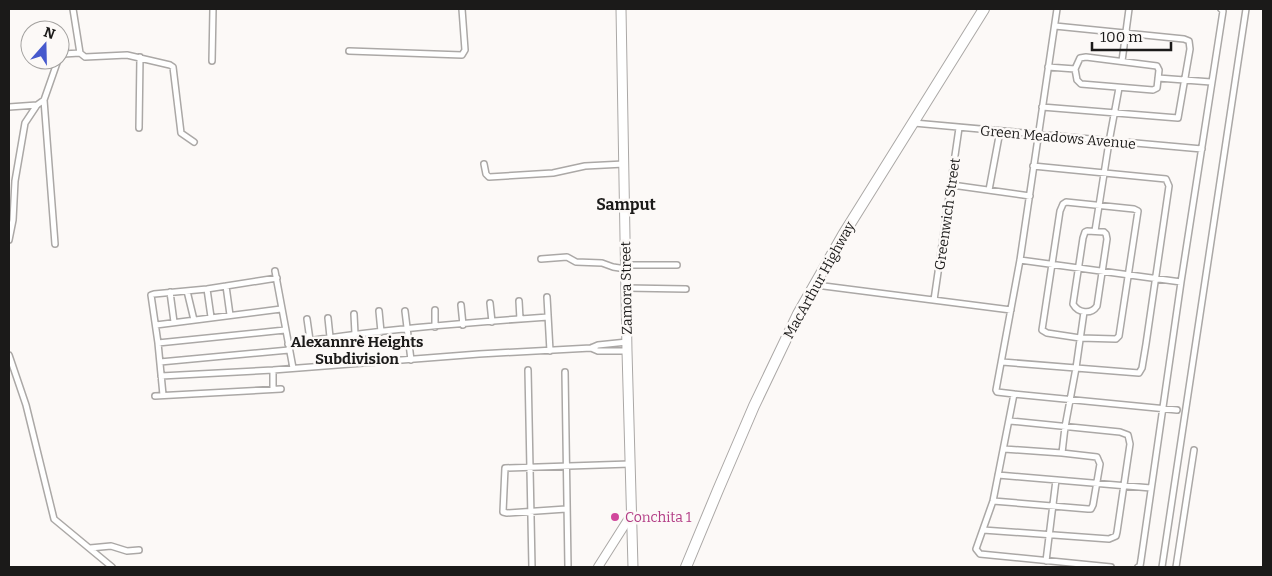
<svg xmlns="http://www.w3.org/2000/svg" width="1272" height="576" viewBox="0 0 1272 576" font-family="Bitter,serif">
<rect width="100%" height="100%" fill="#fcf9f7"/>
<g fill="none" stroke-linecap="round" stroke-linejoin="round">
<defs>
<path id="street" d="M1057,9L1020,260L996,390L997,392L1014,394L1177,410
M349,51L462,55L465,50L462,9
M80,53L85,57L127,55L170,65L173,67L181,133L194,142
M60,56L63,54L80,53L73,9
M1086,57L1157,66L1159,70L1157,88L1153,90L1081,84L1077,80L1075,69L1080,58Z
M212,61L213,9
M1122,61L1129,9
M1048,67L1075,69
M1158,78L1211,82
M44,100L55,244
M9,107L37,105
M1042,107L1178,118L1190,49L1189,41L1184,39L1055,26
M914,123L1202,149
M139,128L140,57
M484,164L486,174L489,177L553,173L585,166L624,164
M1033,166L1166,179L1169,186L1146,344L1142,368L1139,373L1076,368L1084,312
M952,185L1030,196
M989,190L1000,131
M1066,202L1134,209L1138,211L1119,336L1116,339L1080,338L1047,333L1042,330L1060,211L1063,204Z
M1087,231L1104,232L1106,234L1107,239L1097,306C1091,315 1078,313 1073,304L1083,238L1085,232Z
M1095,231L1109,142L1119,88
M9,240L13,220L15,181L25,123L37,105L44,100L58,60
M541,259L567,257L576,262L602,263L613,267L626,269
M1020,260L1181,282
M625,265H677
M275,271L293,368
M816,285L1011,310
M226,286L230,315
M626,288L686,289
M207,289L211,317
M187,291L194,320
M170,292L174,322
M547,297L550,351
M934,300L959,128
M519,301L520,319
M490,303L492,322
M461,305L463,325
M435,310V327
M379,311L381,332
M405,311L411,360
M354,314L355,334
M328,318L330,337
M307,319L310,340
M156,325L281,309
M158,343L285,330
M288,344C374,330 461,323 548,317
M591,348L598,351H627
M9,355L26,405L54,519L112,567
M160,362L289,350
M1002,362L1076,368L1065,427L1062,453
M273,370V389
M528,370L532,567
M565,372L568,567
M161,376L273,370L479,354L591,348L598,345L627,342
M1014,394L993,501L976,549L980,554L1111,567
M163,395L158,343L151,295L154,294L207,289L277,278
M155,396L281,389
M998,475L1151,488
M993,501L1088,509H1091L1093,505L1100,464L1097,457L1062,453L1004,449
M566,509L507,513L503,512L505,468L630,464
M983,530L1109,539L1116,536L1117,532L1130,444L1128,435L1120,432L1010,421
M90,548L111,546L127,551L139,550
M1046,561L1056,480
M1138,567L1140,566L1141,560L1181,282L1223,11L1221,9
M1162,567L1246,9
M1176,567L1194,450"/>
<path id="secondary" d="M598,567L631,515"/>
<path id="primary" d="M621,9L627,351L633,567"/>
<path id="highway" d="M686,567L718,490L754,406L798,314L843,235L984,9"/>
</defs>
<!-- street casing -->
<use href="#street" stroke="#aba8a6" stroke-width="8"/>
<!-- secondary casing -->
<use href="#secondary" stroke="#aba8a6" stroke-width="10"/>
<!-- primary casing -->
<use href="#primary" stroke="#aba8a6" stroke-width="11"/>
<!-- highway casing -->
<use href="#highway" stroke="#aba8a6" stroke-width="12"/>
<!-- street -->
<use href="#street" stroke="#fff" stroke-width="5"/>
<!-- secondary -->
<use href="#secondary" stroke="#fff" stroke-width="8"/>
<!-- primary -->
<use href="#primary" stroke="#fff" stroke-width="9"/>
<!-- highway -->
<use href="#highway" stroke="#fff" stroke-width="10"/>
</g>
<!-- markers -->
<circle fill="#d1479c" stroke="#fcf9f7" stroke-width="2" cx="615" cy="517" r="5"/>
<g text-anchor="middle" stroke-width="5" stroke-linejoin="round" paint-order="stroke">
<!-- street labels -->
<g font-size="14" fill="#1b1a19" stroke="#fcf9f7">
<text transform="translate(1058 137) rotate(5)" y="5">Green Meadows Avenue</text>
<text transform="translate(947 214) rotate(-82)" y="5">Greenwich Street</text>
<text transform="translate(819 280) rotate(-61)" y="5">MacArthur Highway</text>
<text transform="translate(626 288) rotate(-91)" y="5">Zamora Street</text>
</g>
<!-- hotel labels -->
<g font-size="14" fill="#b23c85" stroke="#fcf9f7" text-anchor="start">
<text x="625" y="522">Conchita 1</text>
</g>
<!-- neighbourhood labels -->
<g font-size="15" font-weight="bold" fill="#1b1a19" stroke="#fcf9f7">
<text x="357" y="347">Alexannrè Heights<tspan x="357" dy="17">Subdivision</tspan></text>
</g>
<!-- quarter labels -->
<g font-size="16" font-weight="bold" fill="#1b1a19" stroke="#fcf9f7">
<text x="626" y="210">Samput</text>
</g>
</g>
<!-- border -->
<rect width="1272" height="576" fill="none" stroke="#1b1a19" stroke-width="20"/>
<!-- north arrow -->
<g transform="translate(45 45) rotate(20)"><circle r="24" fill="#fcf9f7" stroke="#a2a09e"/>
<path d="M0-4L9 19L0 12L-9 19Z" fill="#4659cd"/>
<text y="-8" font-size="14" font-weight="bold" text-anchor="middle" fill="#1b1a19">N</text>
</g>
<!-- scale -->
<path d="M1092 42v8h79v-8" fill="none" stroke="#1b1a19" stroke-width="2.5"/>
<text x="1100" y="42" font-size="15" fill="#1b1a19" stroke="#fcf9f7" stroke-width="4" paint-order="stroke">100 m</text>
</svg>
